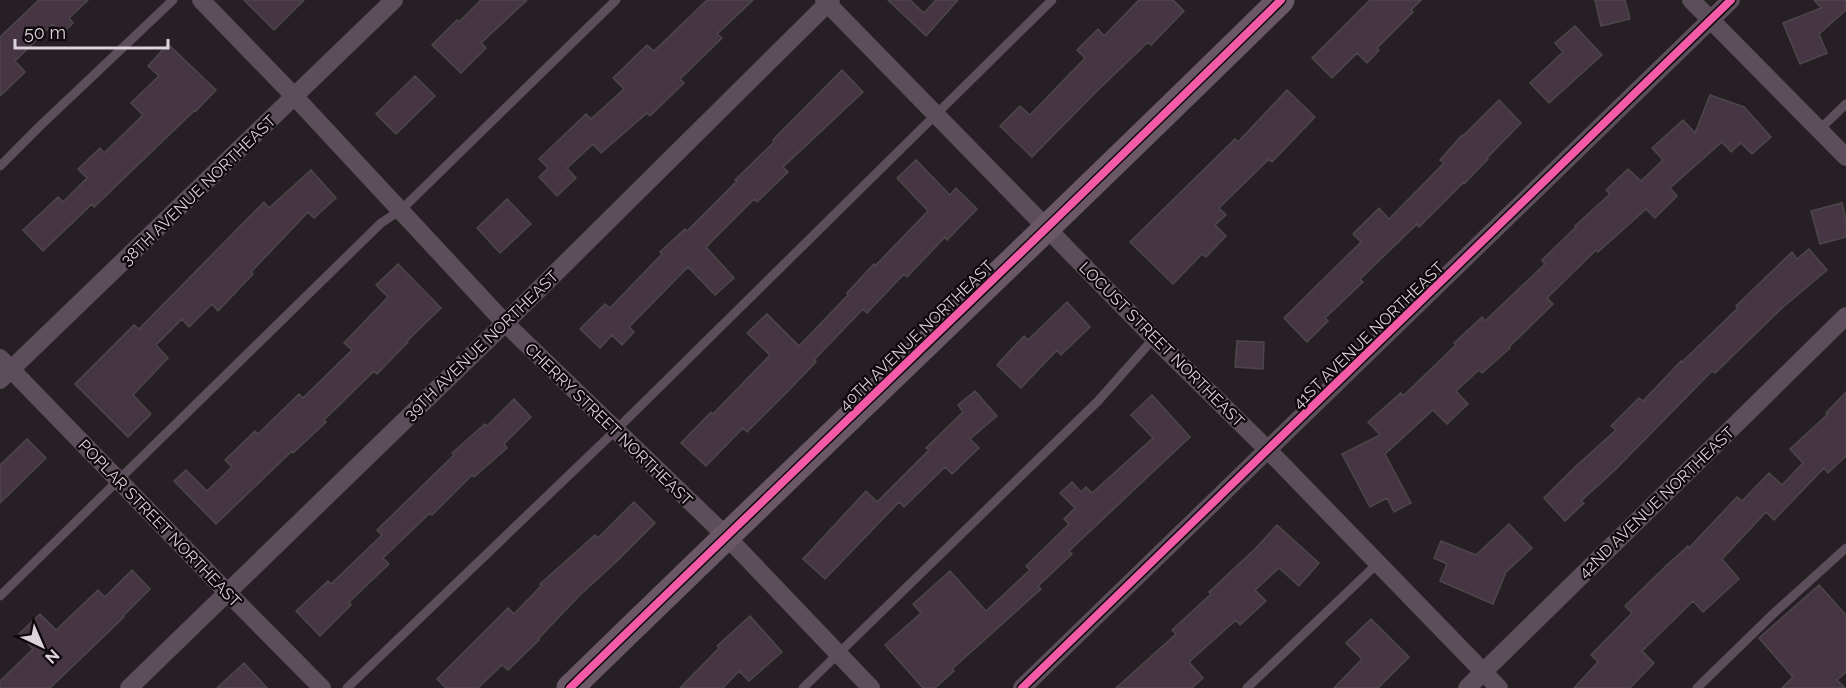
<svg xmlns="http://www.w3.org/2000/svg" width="1846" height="688" viewBox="0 0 1846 688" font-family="Raleway,sans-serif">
<rect width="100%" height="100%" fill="#262025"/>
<!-- building -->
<path fill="#463542" stroke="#4d474b" stroke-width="1.5" d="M39,0H88L69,18L73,23L62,34L53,24L15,61L25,72L0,96V37Z
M244,0H304L274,30Z
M481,0H527L481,43L486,48L461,73L432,45L457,20L459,22Z
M707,0H753L717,34L722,38L680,79L684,83L650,116L647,113L601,153L593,144L567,168L576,178L557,196L539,177L548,168L539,159L586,114L591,119L624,89L613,78L647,45L654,51Z
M888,0H910L924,13L936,0H958L926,36Z
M1139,0H1173L1184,11L1151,45L1148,42L1096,92L1032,157L1000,126L1020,106L1030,115L1085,58L1077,50L1098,29L1104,36Z
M1370,0H1421L1411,10L1413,12L1377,48L1379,50L1367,63L1357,53L1332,78L1312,58Z
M1595,0H1625L1630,19L1601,26Z
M1814,0H1846V10L1819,34L1827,53L1800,64L1783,23L1821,8Z
M1575,26L1602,55L1549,103L1530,83L1563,52L1555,43Z
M168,44L216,90L196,111L195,110L94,207L92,204L43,251L23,230L58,197L63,202L87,178L78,169L100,148L104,153L143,115L131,103L159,76L148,66Z
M842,70L863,92L783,167L788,172L757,202L754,199L706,247L734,278L715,295L688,267L629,327L634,332L622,345L612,335L600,348L580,329L605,304L610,308L662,254L660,252L685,229L687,231L737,181L735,180L774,142L773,140Z
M415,76L435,96L396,134L376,114Z
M1287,90L1315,117L1272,162L1269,159L1219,208L1226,215L1215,225L1226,236L1206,257L1202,254L1173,284L1130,242L1235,139L1238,142Z
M1710,95L1744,107L1771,137L1752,154L1741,143L1731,152L1722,142L1670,188L1677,196L1655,218L1646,209L1598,252L1596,250L1547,298L1553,304L1509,347L1510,348L1482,373L1479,370L1456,391L1468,404L1447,424L1433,410L1385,454L1411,503L1394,512L1387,498L1370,507L1342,454L1380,435L1368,422L1401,393L1403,396L1456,345L1454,343L1482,317L1485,321L1545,264L1542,260L1576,227L1575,226L1610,194L1606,190L1628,169L1641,181L1663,160L1652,148L1683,120L1695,133Z
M1499,100L1521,123L1487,158L1488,159L1465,183L1464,182L1419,227L1417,224L1360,279L1363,282L1325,318L1328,321L1307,342L1284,318L1361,242L1353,234L1379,208L1389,219L1444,163L1440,160L1462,135L1463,136Z
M916,160L950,195L956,188L977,209L947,240L945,237L907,277L904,274L867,313L863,309L814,360L816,362L788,391L747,432L743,428L706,466L681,443L711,412L713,414L770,355L747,333L767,314L799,346L848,295L847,293L874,264L875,266L928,211L897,178Z
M311,170L336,198L314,218L308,212L251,272L253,274L218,311L212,304L189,327L182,319L156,345L168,358L133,395L151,414L128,437L75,384L134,325L139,329L264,202L269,208Z
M507,199L531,224L500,253L477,228Z
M1842,203L1846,219V237L1820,244L1811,211Z
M1809,249L1827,270L1782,308L1715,373L1712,371L1615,470L1581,501L1584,503L1565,521L1544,498L1575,467L1616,430L1611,426L1639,398L1643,401L1681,361L1682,362L1738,308L1736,306L1792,252L1797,259Z
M398,264L441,308L407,341L408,342L377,374L374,371L324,420L326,422L293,453L292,451L216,524L174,481L186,470L207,491L232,467L225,460L255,431L258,434L299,394L303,398L352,350L344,343L388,297L376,285Z
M1067,302L1090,327L1061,355L1057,350L1021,388L997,365L1024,336L1028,340Z
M1237,341L1264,342L1263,369L1235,367Z
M975,391L997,416L970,439L979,448L952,474L945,467L904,507L899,502L825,579L803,559L866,491L877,502L929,450L926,448L963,412L958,405Z
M1846,392V456L1828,473L1824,468L1774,520L1766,512L1722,559L1739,579L1703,612L1693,601L1642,651L1654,663L1630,688H1574L1598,662L1591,655L1632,613L1625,606L1667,565L1688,546L1689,548L1737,497L1742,501L1769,473L1782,485L1803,463L1790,449L1828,414L1826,413Z
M1152,395L1190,437L1069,551L1072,554L1038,586L1041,589L952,669L954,671L935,688H923L885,645L921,613L913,604L950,571L986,611L1030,570L1026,566L1069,524L1064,519L1075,508L1060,493L1072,482L1081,492L1086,487L1092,493L1153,438L1131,415Z
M514,399L531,417L504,444L507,448L474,477L472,475L432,515L430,513L383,558L389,564L349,602L351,605L320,636L296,611L328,581L331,584L382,535L377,530L454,455L452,453L485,424L487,426Z
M27,439L46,458L0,503V465Z
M634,502L655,523L616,562L580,595L538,639L539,640L508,670L502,665L478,688H446L437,679L508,608L514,614L542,585L540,584L595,535L598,538Z
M1509,524L1532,548L1506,572L1493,604L1440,581L1447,564L1434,558L1441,541L1476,555Z
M1277,525L1319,563L1299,586L1279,568L1255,590L1266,601L1240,625L1236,620L1189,662L1203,678L1192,688H1116L1176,634L1172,630L1211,594L1209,592L1256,548Z
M132,570L150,589L123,616L124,617L50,688H0V681L33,649L19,634L40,614L56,630L98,590L105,597Z
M1819,585L1846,615V672L1837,680L1845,688H1782L1793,677L1759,638Z
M750,616L782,652L749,681L739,671L723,688H680L719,648L717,646Z
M1371,619L1409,657L1378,688H1334L1362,659L1346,643Z
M244,663L267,688H217Z"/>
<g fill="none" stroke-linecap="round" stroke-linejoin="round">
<!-- lane -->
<path stroke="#5c4e5a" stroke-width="9" d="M1819,130L1846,104
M0,166L41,125L173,0
M0,596L381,223L401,210L616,0
M347,688L616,430L1052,0
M803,688L1098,401L1154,338
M1247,688L1378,563
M1697,688L1773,614L1846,548"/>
<!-- street -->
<path stroke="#5c4e5a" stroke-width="18" d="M201,0L295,97L505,323L726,536L871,688
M824,0L1154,338L1268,450L1499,688
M1691,0L1846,157
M0,358L227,592L322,688
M0,380L394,0
M129,688L505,323L831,0
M1022,688L1731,0
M1467,688L1846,316"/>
<!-- secondary -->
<path stroke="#6a5866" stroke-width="27" d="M570,688C806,458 1046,231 1281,0"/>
<defs>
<path id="cycleway" d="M570,688C806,458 1046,231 1281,0
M1022,688L1731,0"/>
</defs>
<!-- cycleway casing -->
<use href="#cycleway" stroke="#0e080d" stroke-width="11"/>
<!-- cycleway -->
<use href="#cycleway" stroke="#f35aa7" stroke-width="8"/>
</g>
<g text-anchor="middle" stroke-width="4.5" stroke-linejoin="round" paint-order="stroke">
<!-- street labels -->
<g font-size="16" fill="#dcd2d9" stroke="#0e080d">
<text transform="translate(198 190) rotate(-44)" y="6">38TH AVENUE NORTHEAST</text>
<text transform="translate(916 335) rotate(-44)" y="6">40TH AVENUE NORTHEAST</text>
<text transform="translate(1368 335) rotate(-44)" y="6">41ST AVENUE NORTHEAST</text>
<text transform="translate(1162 344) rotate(45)" y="6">LOCUST STREET NORTHEAST</text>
<text transform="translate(481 345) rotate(-44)" y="6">39TH AVENUE NORTHEAST</text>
<text transform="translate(609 424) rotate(44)" y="6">CHERRY STREET NORTHEAST</text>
<text transform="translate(1656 502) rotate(-44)" y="6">42ND AVENUE NORTHEAST</text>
<text transform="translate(160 523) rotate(46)" y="6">POPLAR STREET NORTHEAST</text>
</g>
</g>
<!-- north arrow -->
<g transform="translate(42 646) rotate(136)" stroke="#0e080d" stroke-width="4.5" paint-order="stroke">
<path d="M0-4.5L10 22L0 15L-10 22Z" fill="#dcd2d9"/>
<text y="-9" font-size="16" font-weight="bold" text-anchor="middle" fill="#dcd2d9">N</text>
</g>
<!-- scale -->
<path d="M15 39v9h153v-9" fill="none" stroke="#dcd2d9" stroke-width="3"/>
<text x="24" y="39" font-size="18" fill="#dcd2d9" stroke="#0e080d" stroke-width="4.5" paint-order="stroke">50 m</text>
</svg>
